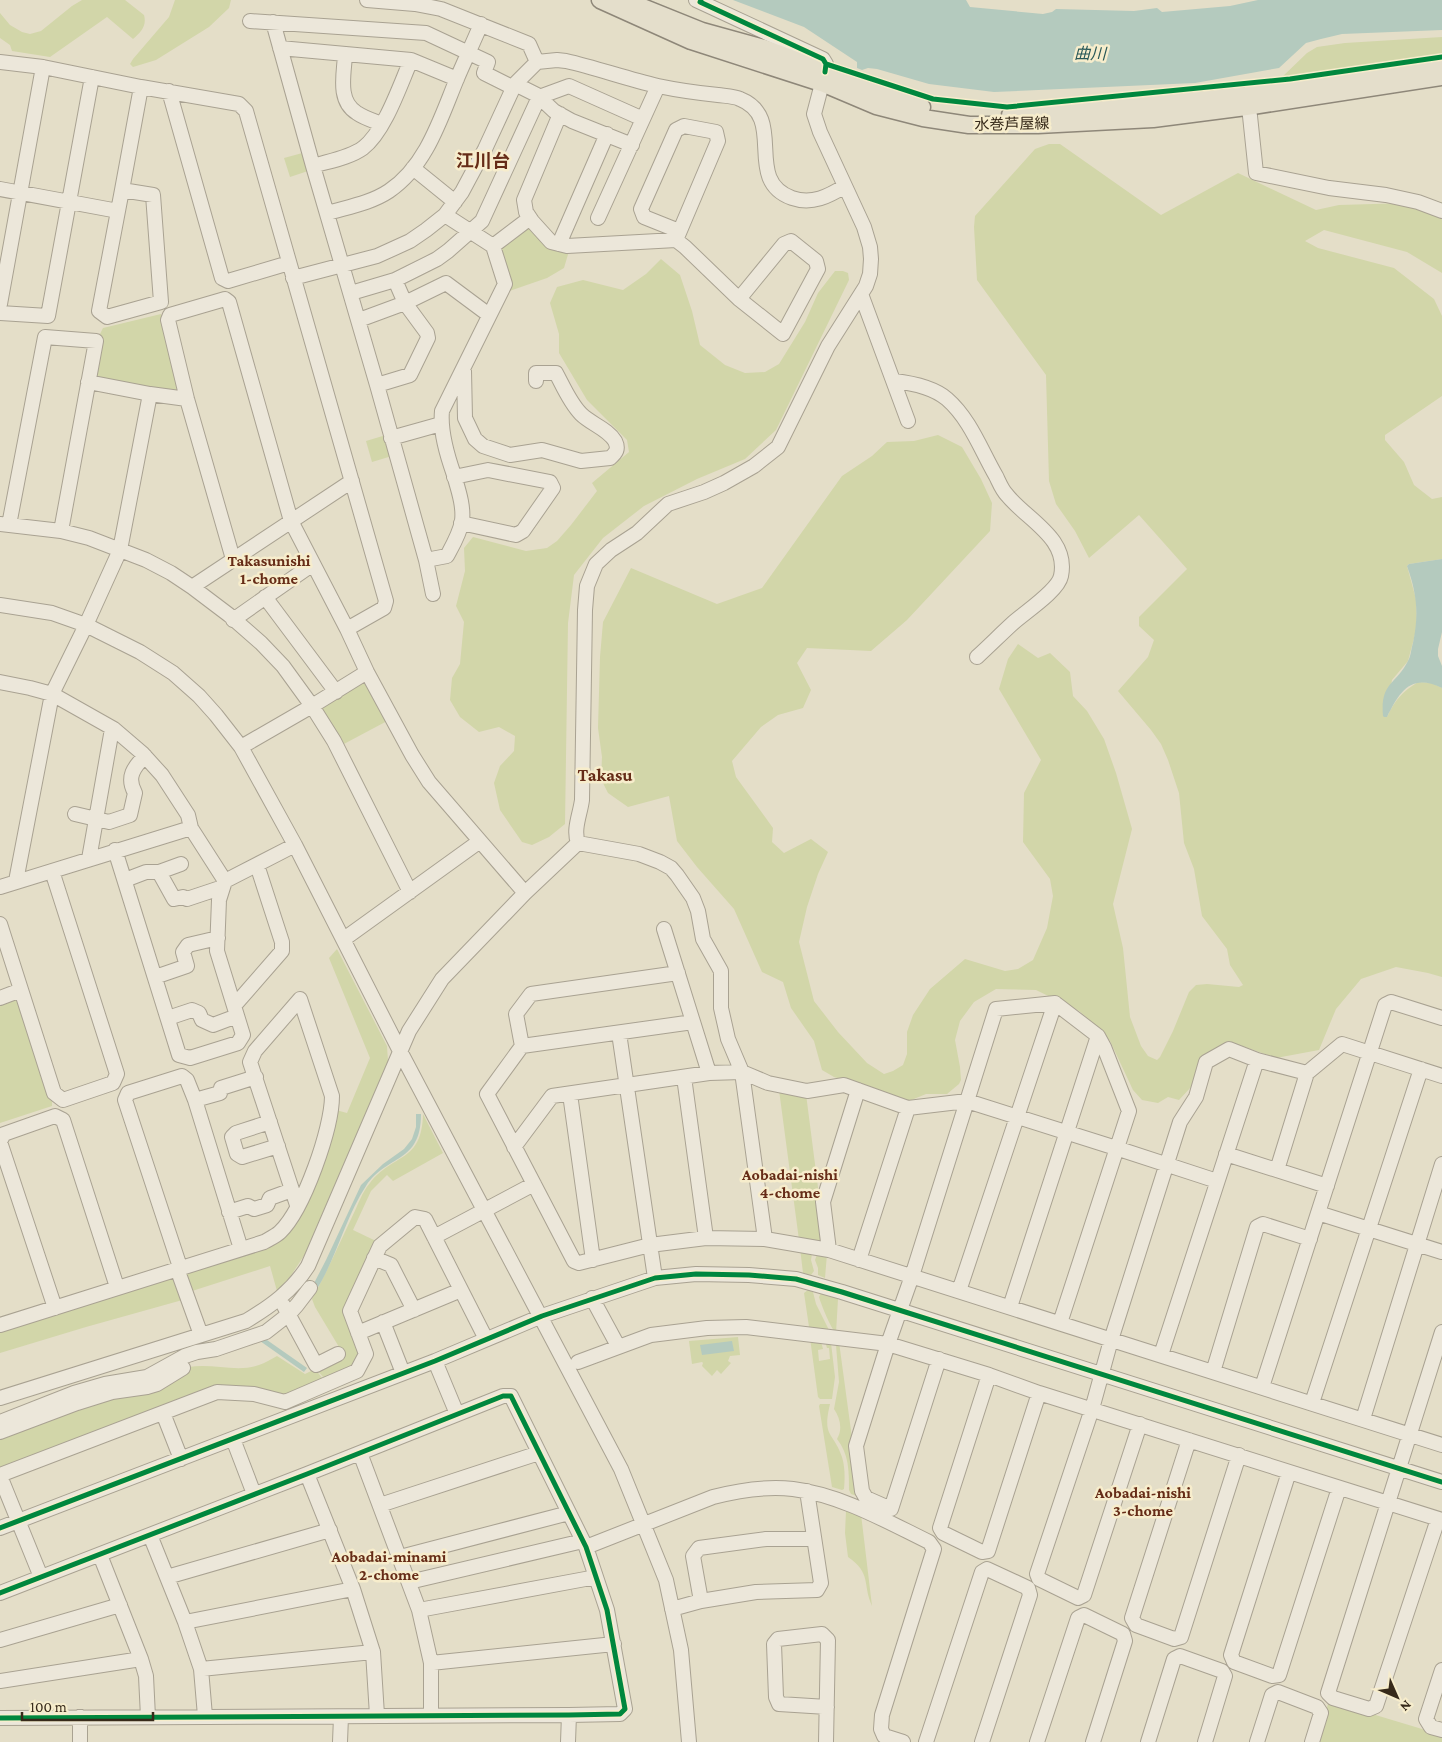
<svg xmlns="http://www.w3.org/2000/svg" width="1442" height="1742" viewBox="0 0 1442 1742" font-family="'Crimson Pro','Noto Sans JP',serif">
<rect width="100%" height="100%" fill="#e4dec8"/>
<!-- green -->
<path fill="#d2d6a9" d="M82,0H125L144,15C147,26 141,32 133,39L107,17L50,57L12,51L10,45L0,38V13L10,25L22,32L30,34L41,31L72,6Z
M175,0H231L229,8L209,27L156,60L133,67L130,64L133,59L169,17Z
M1442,37V54L1280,79L1307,53L1317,47L1345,43Z
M1049,144H1060L1161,215L1238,173L1316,210L1339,205L1442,202V273L1407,252L1324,230L1305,241L1318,248L1394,268L1434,299L1442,316V396L1385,435V440L1404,462L1414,485L1432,499L1442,497V559L1409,564L1407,566L1416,599L1417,627L1408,661L1392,680L1387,717C1395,700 1402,692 1418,682L1432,683L1442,688V977L1428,973L1396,967L1361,979L1336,1009L1319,1050L1276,1058L1228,1041L1203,1056L1192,1086L1179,1100L1168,1097L1158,1103L1142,1100L1133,1090L1110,1041L1098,1027L1079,1011L1036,990L996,989L974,1002L960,1021L955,1040L960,1067L961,1080L959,1084L947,1094H926L909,1101L834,1077L822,1070L814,1041L791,1008L783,982L762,972L734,909L697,867L677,841L669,796L628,807L608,793L601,779L602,757L598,728L600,657L603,622L631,568L717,604L762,588L842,476L872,456L887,442L914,441L938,435L962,447L981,479L992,503L990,531L907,620L871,651L807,648L797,663L811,690L803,708L778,715L761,727L732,761L736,777L773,828L772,842L784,853L811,839L828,852L818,874L807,907L799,942L814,1001L838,1032L867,1063L884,1074L893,1071L903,1065L907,1054V1032L913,1015L930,989L965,959L1005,971L1018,969L1033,960L1047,928L1053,896L1050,879L1023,842L1024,793L1041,760L999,689L1008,659L1018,644L1038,658L1050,653L1070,672L1073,696L1087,711L1104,739L1116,773L1132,829L1113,904L1123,948L1130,1017L1141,1046L1148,1056L1157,1060L1160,1057L1173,1031L1189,992L1196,985L1207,984L1239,987L1243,985L1230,965L1227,949L1202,916L1194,869L1184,843L1179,793L1168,760L1161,744L1151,730L1118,691L1148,657L1154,640L1139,626V617L1187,569L1139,515L1089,558L1075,531L1056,504L1049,481L1046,375L977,280L974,227L975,216L1035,149Z
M306,152L311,170L290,177L284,158Z
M530,226L554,251H569L564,268L547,278L504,293L499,249Z
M661,259L680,275L692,311L700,345L725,365L745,373L765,372L779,364L805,322L818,293L835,271H843L848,273L849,280L776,430L745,459L697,479L644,506L603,538L574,575L568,623L565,824L549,837L532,845L522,842L500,810L494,783L500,766L514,751L515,736L499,727L479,732L460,717L450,700L452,678L460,664L464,622L456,606L465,571L464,548L473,537L526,551L547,548L557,541L571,525L597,491L592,483L629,452L627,440L587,400L559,353V334L550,303L557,287L583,280L623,290L646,274Z
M161,314L182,388L177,394L96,378L92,374L100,334L103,328Z
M386,435L392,456L372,462L366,441Z
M364,679L389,720L342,745L321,708Z
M337,949L387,1046L388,1061L305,1254L290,1277L277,1291L270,1266L189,1292L182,1271L278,1239L336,1110L347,1113L370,1058L329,958Z
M19,998L52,1098V1106L0,1123V1000Z
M779,1090L806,1094L825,1242L821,1245L799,1240Z
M423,1114L443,1153L393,1181L387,1175L371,1191L353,1230L376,1241L345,1312L360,1350L354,1368L324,1378L316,1369L342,1352L315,1307L312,1299C327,1272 339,1244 352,1217C358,1205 362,1192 370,1183C393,1153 422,1163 423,1114Z
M800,1248L812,1254L811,1260L814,1271L811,1275L803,1273Z
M818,1252L827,1254L825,1278L818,1275V1268L815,1260Z
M177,1273L186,1299L86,1327L0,1353V1330Z
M808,1290L813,1292L816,1304L829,1330L812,1331L809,1327L804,1293Z
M821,1293L838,1299L836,1333C831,1329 821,1304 819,1297Z
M738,1337L740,1355L730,1356L728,1361L731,1363L721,1374L717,1370L712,1376L702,1366L703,1363L702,1362L692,1364L689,1341Z
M810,1338L821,1342L823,1349L818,1350L819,1361L830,1359L829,1348H827L825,1341L831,1343L835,1377L832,1399H820L818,1397Z
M838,1341L839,1342L860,1497L851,1494L849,1490C849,1471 849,1454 837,1439C843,1429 840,1418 834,1409L839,1382L836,1345Z
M277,1356L305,1374L315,1369L323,1379L284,1398L215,1388L0,1471V1437L189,1367C213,1363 237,1373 259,1365C265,1363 271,1359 277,1356Z
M820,1404H830C822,1438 833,1431 842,1457C845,1467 845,1478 844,1489L842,1490L832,1487L819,1406Z
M849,1509L861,1514L872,1606C862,1583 872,1574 848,1557L845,1533L846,1511Z
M1329,1701L1442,1735V1742H1316Z"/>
<!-- water -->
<path fill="#b4cabe" d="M733,0H966L970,7L1043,14L1052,12L1056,9L1134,11L1157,8L1162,12L1230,6L1258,0H1442V30L1342,34L1321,39L1306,43L1279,68L1195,83L994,92L929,84L877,69L868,68L862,70L857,68V62L804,27Z
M1442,559V632L1438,649V656L1442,666V688C1411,673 1400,691 1387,717H1384L1383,716C1380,682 1396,685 1408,661C1411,656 1411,649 1413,643C1419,614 1417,594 1407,566L1409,564Z
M416,1114H421C421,1164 387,1154 366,1186C341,1224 334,1273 303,1308C295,1318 272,1333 267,1340L307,1368L304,1372L260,1341L219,1355L181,1361L261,1337L310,1291L326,1260L361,1185L383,1164L404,1149L412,1139L416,1127Z
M732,1341L734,1351L702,1355L700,1345Z"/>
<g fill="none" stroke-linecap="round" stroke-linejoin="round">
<defs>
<path id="minor" d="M367,0L415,4L441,9L529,44L537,62
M250,21L426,33L488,62L484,73L512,87
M273,22L313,166L377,385L426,560L433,594
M280,48L411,60L457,79
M345,55C344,74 337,101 357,113C364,118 374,121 382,124
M0,62L43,67L141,87L239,104L246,111L386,601L384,608L347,629
M515,84L537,95L554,111L572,121L632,145
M169,91L222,278L228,281L289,263
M1246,98L1250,116L1256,173L1329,188L1386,195L1418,202L1442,211
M560,114L524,200L526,212L532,221L551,242L567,246L676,240L685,247L739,299L783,334L818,269L816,261L791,241L784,244L739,299
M313,166C329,161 349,158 363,148C385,131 400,85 411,60
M413,168L455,202
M0,189L118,211
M122,190L153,195L161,302L107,317L99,311Z
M122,190L141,87
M328,213C348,207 371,203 389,191C426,166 440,120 456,81C464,62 473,43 481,24
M598,218L658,86
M676,240L718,141L716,132L684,126L676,130L641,209L644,217L679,231
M559,244L607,134
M493,246L530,218
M293,278L377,256L410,241L426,230L445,215L462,192L485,149L515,84L537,62L557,60L566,61C597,68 627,79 658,86C677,90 698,93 718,95C725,96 734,96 740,99C788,118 742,180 792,198C812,205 829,196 845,186
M351,293L395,280L437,259L448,251L482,221L539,97L569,86L643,119
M861,294L908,421
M0,304L43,67
M0,313L48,316L92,77
M359,320L405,303L446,283L489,315
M464,371L465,418L475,439L483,446L510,455L542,450L581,461L610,458C616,453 619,449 615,441C608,429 591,424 581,414C570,403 563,386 556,373H536V381
M894,381C912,383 933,387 947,399C970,419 981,450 996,476C999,482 1002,490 1007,495C1027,520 1069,538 1061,576C1058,591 1025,612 1013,623C1001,634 989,646 977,657
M88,382L150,394L187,399
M377,385L410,375L428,338L427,333L405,303L395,280
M391,438L441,424
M454,477L488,470L550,482L553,488L523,531L516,535L461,523
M0,524L61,531L89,538L146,560L171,573L192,587L229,615L261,643L283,666L312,706L334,741L410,892
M9,525L45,337L96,341L61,531
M233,559L187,399L168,320L170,315L225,299L229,302L291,521L347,629L367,672L412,755L429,782L525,893
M426,560L447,556C453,545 460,533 462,521C464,506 458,489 454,475C447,455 440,432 442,411L505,284L493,246L445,215
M192,587L352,481
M265,597L336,692
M0,605L52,613L86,625L140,652L173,673L199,696L216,715L241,747L295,845L401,1053L621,1469L666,1580L681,1650L689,1742
M233,620L313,564
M0,682L30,688L52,694L114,729L142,753L162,775L188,815L191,828L225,881
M241,747L312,706L367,672
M75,814L109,822L130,815L135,793C126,777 134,767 145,756
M578,843C573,829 580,815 582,800L585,610L587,586L596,564L611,550L637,533L668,504L704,492L724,483L754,466L778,447L828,346L866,286L870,274L871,259L870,247L864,227L820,132L814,114L825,72L826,64L823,59L696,0
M578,843L639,854L660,862L671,868L677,875L693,898L698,911L703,939L721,971V1008L728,1039L742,1072L765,1239
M115,850L179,1055L190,1058L238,1043L243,1035L217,951L219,900L225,881L295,845
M89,859L112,729
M159,872L181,864
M125,880L146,872H159L174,899L183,897L187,899L223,887
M16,881L52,694L86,625L120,550L150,394
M0,887L191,828
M0,924L54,1093L63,1100L113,1083L117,1074L52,871
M664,929L709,1073
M344,939L480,841
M678,973L531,994L516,1014L522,1046L487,1094L574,1261L579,1263L650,1245L706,1238L765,1239L829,1250L1442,1445
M155,977L187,966L183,952L188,945L218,938
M0,998L21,990
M234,1006L282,951V942L257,865
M168,1018L192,1010L199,1013L202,1020L213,1025L237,1016
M619,1033L655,1278
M522,1046L693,1022
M684,1077L706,1238
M570,1094L593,1260
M195,1100L220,1093L221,1088L256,1077
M270,1122L236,1133L232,1137L237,1154L242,1157L278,1146
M0,1141L4,1134L55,1116L63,1120L117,1287
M0,1142L55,1308
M514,1147L552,1096L709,1073L742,1072L768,1083L807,1091L844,1085L908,1108L967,1101L1116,1148L1217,1181
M1226,1154L1327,1186
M1277,1170L1307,1073
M229,1212L248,1206L254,1209L267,1205L270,1198L292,1190
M1318,1213L1442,1252
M434,1237L534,1184
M829,1250L823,1202L858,1090
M374,1258L391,1265L414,1310
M859,1260L908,1108
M959,1291L1055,1003
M592,1298L618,1346
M284,1306L316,1365L338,1354
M1010,1307L1098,1036
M383,1322L403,1373
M0,1325L264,1242C269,1239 276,1236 280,1232C304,1209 332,1128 332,1096L300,999L255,1051L250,1062L297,1205
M358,1333L461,1290
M201,1335L179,1274L180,1267L125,1100L128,1093L182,1076L187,1080L195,1100L241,1249
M1161,1355L1257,1060
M939,1359L891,1509L866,1498L862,1491L856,1446L888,1344L912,1276L996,1009L1055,1003L1098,1036L1104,1047L1129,1111L1060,1323
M435,1361L457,1414
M578,1362L651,1335L707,1328L746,1327L888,1344L989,1375L1039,1393L1442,1520
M1213,1372L1257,1227L1263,1224L1310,1239
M989,1375L940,1528L943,1533L982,1552L988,1551L1039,1393
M1262,1387L1385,1005L1391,1002L1442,1018
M0,1398L246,1321C271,1306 292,1291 308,1266L409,1031L442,979L525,893L578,843
M1312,1403L1421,1069
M163,1413L181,1459
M1363,1419L1442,1164
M0,1422L74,1393L105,1384L147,1377L185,1356L197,1352L216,1349L266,1332L289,1314L297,1305L310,1288
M1140,1424L1084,1595L1078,1598L1039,1579L1037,1574L1092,1409L1111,1340L1180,1122L1196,1097L1206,1062L1229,1049L1257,1060L1307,1073L1342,1044L1442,1076
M0,1432L77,1403L112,1392L147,1387L157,1384L183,1368
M233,1439L254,1494
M1189,1440L1132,1618L1136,1625L1174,1639L1181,1637L1239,1455
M360,1453L419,1610L431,1663V1716
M1289,1472L1231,1655L1234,1662L1272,1676L1279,1675L1339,1488
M307,1474L353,1589L373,1652L377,1715
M0,1475L217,1392L254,1394L285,1402L357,1371L366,1354L350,1311L380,1246L415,1217L425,1219L486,1339
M0,1476L41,1577
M380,1505L539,1453
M1438,1519L1376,1706L1369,1709L1333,1698L1328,1693L1442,1332
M0,1528L435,1361L542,1316L655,1278L696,1274L749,1275L796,1279L842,1292L1442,1482
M150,1535L185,1622L201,1669L205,1716
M586,1547L713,1497C740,1490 766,1486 793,1489C841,1495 886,1521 929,1542L934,1549L882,1715L881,1729L884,1736L903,1742
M100,1555L141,1659L146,1676L148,1717
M400,1557L569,1513
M167,1577L330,1530
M409,1582L583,1541
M0,1593L307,1474L503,1396H511L586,1547L607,1610L625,1709L620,1714L569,1715L0,1718
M701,1601L693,1556L699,1548L766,1539H814
M672,1609L701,1601L756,1592L817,1590L821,1583L807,1491
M419,1610L596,1577
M185,1622L353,1589
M0,1640L120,1605
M431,1663L614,1644
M201,1669L373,1652
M1442,1670L1426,1719L1431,1727L1442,1730
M0,1681L141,1659
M80,1742V1717
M340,1742L341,1717
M568,1742L569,1715
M826,1742L828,1640L822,1634L778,1639L774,1644L776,1697L779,1704L827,1707
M926,1742L982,1572L987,1569L1028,1588L1030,1595L982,1742
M1037,1742L1078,1618L1084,1615L1123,1634L1125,1641L1093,1742
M1148,1742L1174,1659L1180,1656L1222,1671L1225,1676L1205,1742
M1257,1742L1272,1695L1278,1692L1317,1707L1321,1713L1312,1742"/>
<path id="major" d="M600,0L691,41L824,84L876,106L923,118L969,125H1038L1153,119L1246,107L1442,77
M625,0L702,31L764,48L922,107
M1010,115L1103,109L1246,95L1442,65"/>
</defs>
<!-- minor casing -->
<use href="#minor" stroke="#a9a292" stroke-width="16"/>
<!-- major casing -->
<use href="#major" stroke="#8e8779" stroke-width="19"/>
<!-- minor -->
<use href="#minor" stroke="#ece7da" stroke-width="14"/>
<!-- major -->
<use href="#major" stroke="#e4decb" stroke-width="16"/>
<defs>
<path id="cycleway" d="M701,0L700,2L823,59L826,64L825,72
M826,64L933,99L1007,107L1290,79L1442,57
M0,1528L435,1361L542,1316L655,1278L696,1274L749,1275L796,1279L842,1292L1442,1482
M0,1593L307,1474L503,1396H511L586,1547L607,1610L625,1709L620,1714L569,1715L0,1718"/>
</defs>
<!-- cycleway casing -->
<use href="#cycleway" stroke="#f7edcc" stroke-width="8"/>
<!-- cycleway -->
<use href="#cycleway" stroke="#00873e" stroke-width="5"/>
</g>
<g text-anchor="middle" stroke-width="5" stroke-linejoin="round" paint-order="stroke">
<!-- street labels -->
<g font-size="15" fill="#372a1a" stroke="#f7edcc">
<text transform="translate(1012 124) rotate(-1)" y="5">水巻芦屋線</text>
</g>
<!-- water labels -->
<g font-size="16" font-style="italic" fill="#285858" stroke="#f7edcc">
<text transform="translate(1090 53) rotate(1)" y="6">曲川</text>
</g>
<!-- neighbourhood labels -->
<g font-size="16" font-weight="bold" fill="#662c17" stroke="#f7edcc">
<text x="269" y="566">Takasunishi<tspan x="269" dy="18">1-chome</tspan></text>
<text x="790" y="1180">Aobadai-nishi<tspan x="790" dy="18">4-chome</tspan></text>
<text x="1143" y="1498">Aobadai-nishi<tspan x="1143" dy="18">3-chome</tspan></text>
<text x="389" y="1562">Aobadai-minami<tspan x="389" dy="18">2-chome</tspan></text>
</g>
<!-- quarter labels -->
<g font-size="18" font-weight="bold" fill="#662c17" stroke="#f7edcc">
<text x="483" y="167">江川台</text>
<text x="605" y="781">Takasu</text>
</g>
</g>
<!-- north arrow -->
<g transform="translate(1397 1697) rotate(135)" stroke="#f7edcc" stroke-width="4" paint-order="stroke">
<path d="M0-4L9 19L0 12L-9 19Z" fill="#372a1a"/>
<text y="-8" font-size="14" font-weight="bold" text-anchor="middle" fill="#372a1a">N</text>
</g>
<!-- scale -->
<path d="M22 1712v8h131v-8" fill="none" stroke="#372a1a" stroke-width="2.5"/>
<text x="30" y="1712" font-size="15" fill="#372a1a" stroke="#f7edcc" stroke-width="4" paint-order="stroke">100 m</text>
</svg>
